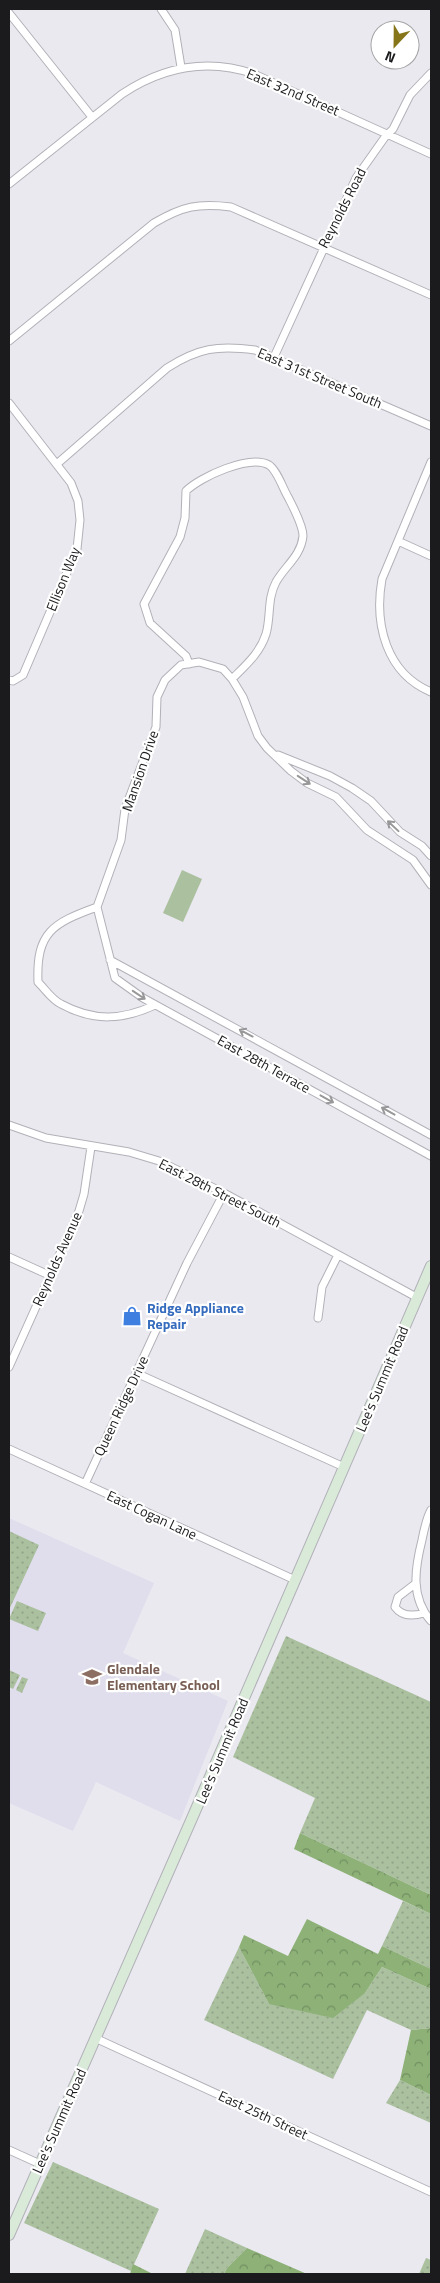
<svg xmlns="http://www.w3.org/2000/svg" width="440" height="2283" viewBox="0 0 440 2283" font-family="'Titillium Web',sans-serif">
<defs>
<pattern id="green-dots" width="8" height="8" patternUnits="userSpaceOnUse" patternTransform="scale(1.25)"><rect width="8" height="8" fill="#aac09e"/><path d="M2 2h.1M6 6h.1" fill="none" stroke="#92a488" stroke-width="1.8" stroke-linecap="round"/></pattern>
<pattern id="forest-crowns" width="20" height="18" patternUnits="userSpaceOnUse" patternTransform="scale(1.25)"><rect width="20" height="18" fill="#8db177"/><path d="M2 6a3 3 0 1 1 6 0M12 15a3 3 0 1 1 6 0" fill="none" stroke="#728f61"/></pattern>
</defs>
<rect width="100%" height="100%" fill="#eae9f0"/>
<!-- built -->
<path fill="#e0deec" d="M9,1518L154,1583L123,1653L228,1701L180,1821L96,1782L73,1831L9,1803Z"/>
<!-- green -->
<path fill="url(#green-dots)" d="M9,1531L39,1545L9,1610Z
M17,1601L46,1613L38,1631L9,1619Z
M286,1636L431,1702V1895L300,1833L315,1798L233,1757Z
M9,1670L20,1675L13,1689L9,1687Z
M22,1677L28,1679L22,1693L16,1690Z
M403,1901L431,1914V1969L382,1946Z
M239,1947L269,2004L365,1993L382,1967L431,1989V2028L411,2030L367,2010L333,2079L204,2020Z
M400,2080L431,2095V2123L386,2103Z
M53,2162L159,2209L131,2271L24,2223Z
M205,2229L247,2248L227,2268L224,2274H185Z
M426,2258L431,2260V2274H419Z"/>
<!-- forest -->
<path fill="url(#forest-crowns)" d="M300,1833L431,1895V1914L294,1849Z
M307,1919L378,1954L382,1946L431,1969V1989L382,1967L365,1993L333,2018L269,2004L239,1947L244,1935L288,1956Z
M431,2028V2095L400,2080L411,2030Z
M247,2248L307,2274H224L227,2268Z
M133,2264L153,2274H130Z"/>
<!-- pitch -->
<path fill="#aac09e" d="M182,870L202,879L183,922L163,913Z"/>
<g fill="none" stroke-linecap="round" stroke-linejoin="round">
<defs>
<path id="minor" d="M161,9L175,30L181,67
M9,13L92,117
M9,184L122,94C163,67 207,58 254,74L431,154
M9,341L154,223C183,206 198,203 231,207L431,295
M274,357L356,178L385,137L393,129L410,95L431,73
M9,403L71,483L78,501L80,520L77,549L23,675L13,681L9,680
M431,462L382,579C374,624 386,673 431,692
M58,463L167,368C198,348 218,345 255,350L431,426
M398,541L431,556
M189,664L186,656L150,623L144,604L180,537L185,518L186,491C200,477 250,454 269,465C277,470 283,489 288,497C293,507 303,525 303,536C301,556 285,566 276,582C267,599 271,617 266,634C260,653 246,665 232,679
M278,755L330,776L352,788L371,801L400,832L422,846L431,856
M97,907L121,840L125,809L156,727L157,697L165,680L181,665L199,662L223,669L232,679L243,697L258,736L267,748L291,771L307,783L336,797L367,830L413,860L431,885
M97,907L115,978L143,998L431,1156
M97,907C53,923 36,932 38,982C45,989 52,1000 61,1004C94,1022 123,1020 155,1005
M110,960L431,1135
M9,1125L46,1138L129,1152L159,1161L224,1193L418,1298
M9,1257L51,1276
M318,1318L322,1287L338,1255
M9,1367L79,1211L84,1194L91,1147
M136,1373L344,1467
M9,1449L295,1580
M85,1484L187,1263L224,1193
M431,1510C426,1519 424,1530 422,1540C415,1568 410,1597 431,1621
M415,1584L398,1597L395,1607C402,1617 414,1616 424,1613
M95,2038L431,2192
M9,2150L40,2164"/>
<path id="secondary" d="M9,2235L193,1816L431,1266"/>
</defs>
<!-- minor casing -->
<use href="#minor" stroke="#b2b1b8" stroke-width="9"/>
<!-- secondary casing -->
<use href="#secondary" stroke="#b2b1b8" stroke-width="12"/>
<!-- minor -->
<use href="#minor" stroke="#fff" stroke-width="7"/>
<!-- secondary -->
<use href="#secondary" stroke="#d9ead9" stroke-width="10"/>
</g>
<!-- one-way arrows -->
<defs><path id="oneway-shaft" d="M-6 0H5M1.5-3L5.5 0L1.5 3" fill="none" stroke-width="1.6" stroke-linecap="round" stroke-linejoin="round" transform="scale(1.25)"/></defs>
<g stroke="#98989a">
<use href="#oneway-shaft" transform="translate(304 780) rotate(33)"/>
<use href="#oneway-shaft" transform="translate(393 826) rotate(-137)"/>
<use href="#oneway-shaft" transform="translate(139 995) rotate(34)"/>
<use href="#oneway-shaft" transform="translate(246 1033) rotate(-152)"/>
<use href="#oneway-shaft" transform="translate(327 1099) rotate(29)"/>
<use href="#oneway-shaft" transform="translate(388 1111) rotate(-151)"/>
</g>
<!-- icons -->
<defs>
<symbol id="shop-bare" viewBox="-9 -9 18 18"><path d="M-5-2.5h2.3a2.7 3.5 0 0 1 5.4 0H5L5.5 6h-11ZM-1.5-2.5h3a1.5 2.3 0 0 0-3 0Z" fill="#3f7fe0" stroke="#fff" stroke-width="2.5" paint-order="stroke"/></symbol>
<symbol id="school-bare" viewBox="-9 -9 18 18"><path d="M0-5L7-2L0 1L-7-2ZM-4 1L0 2.5L4 1V4Q0 6-4 4Z" fill="#8d6e63" stroke="#fff" stroke-width="2.5" paint-order="stroke"/></symbol>
</defs>
<g fill-rule="evenodd">
<use href="#shop-bare" x="118" y="1302" width="28" height="28"/>
<use href="#school-bare" x="78" y="1663" width="28" height="28"/>
</g>
<g text-anchor="middle" stroke-width="4.5" stroke-linejoin="round" paint-order="stroke">
<!-- street labels -->
<g font-size="14" fill="#1b1b1e" stroke="#fff">
<text transform="translate(293 92) rotate(23)" y="5">East 32nd Street</text>
<text transform="translate(342 208) rotate(-63)" y="5">Reynolds Road</text>
<text transform="translate(320 378) rotate(23)" y="5">East 31st Street South</text>
<text transform="translate(63 579) rotate(-68)" y="5">Ellison Way</text>
<text transform="translate(140 771) rotate(-71)" y="5">Mansion Drive</text>
<text transform="translate(264 1064) rotate(29)" y="5">East 28th Terrace</text>
<text transform="translate(220 1193) rotate(27)" y="5">East 28th Street South</text>
<text transform="translate(57 1259) rotate(-66)" y="5">Reynolds Avenue</text>
<text transform="translate(382 1379) rotate(-67)" y="5">Lee's Summit Road</text>
<text transform="translate(121 1406) rotate(-65)" y="5">Queen Ridge Drive</text>
<text transform="translate(152 1515) rotate(25)" y="5">East Cogan Lane</text>
<text transform="translate(222 1751) rotate(-67)" y="5">Lee's Summit Road</text>
<text transform="translate(263 2115) rotate(25)" y="5">East 25th Street</text>
<text transform="translate(59 2121) rotate(-66)" y="5">Lee's Summit Road</text>
</g>
<!-- shop labels -->
<g font-size="14" font-weight="bold" fill="#366cbe" stroke="#fff" text-anchor="start">
<text x="147" y="1313">Ridge Appliance<tspan x="147" dy="16">Repair</tspan></text>
</g>
<!-- education labels -->
<g font-size="14" font-weight="bold" fill="#785e54" stroke="#fff" text-anchor="start">
<text x="107" y="1674">Glendale<tspan x="107" dy="16">Elementary School</tspan></text>
</g>
</g>
<!-- border -->
<rect width="440" height="2283" fill="none" stroke="#1b1b1e" stroke-width="20"/>
<!-- north arrow -->
<g transform="translate(395 45) rotate(202)"><circle r="24" fill="#ffffff" stroke="#a4a4a5"/>
<path d="M0-4L9 19L0 12L-9 19Z" fill="#867619"/>
<text y="-8" font-size="14" font-weight="bold" text-anchor="middle" fill="#1b1b1e">N</text>
</g>
</svg>
